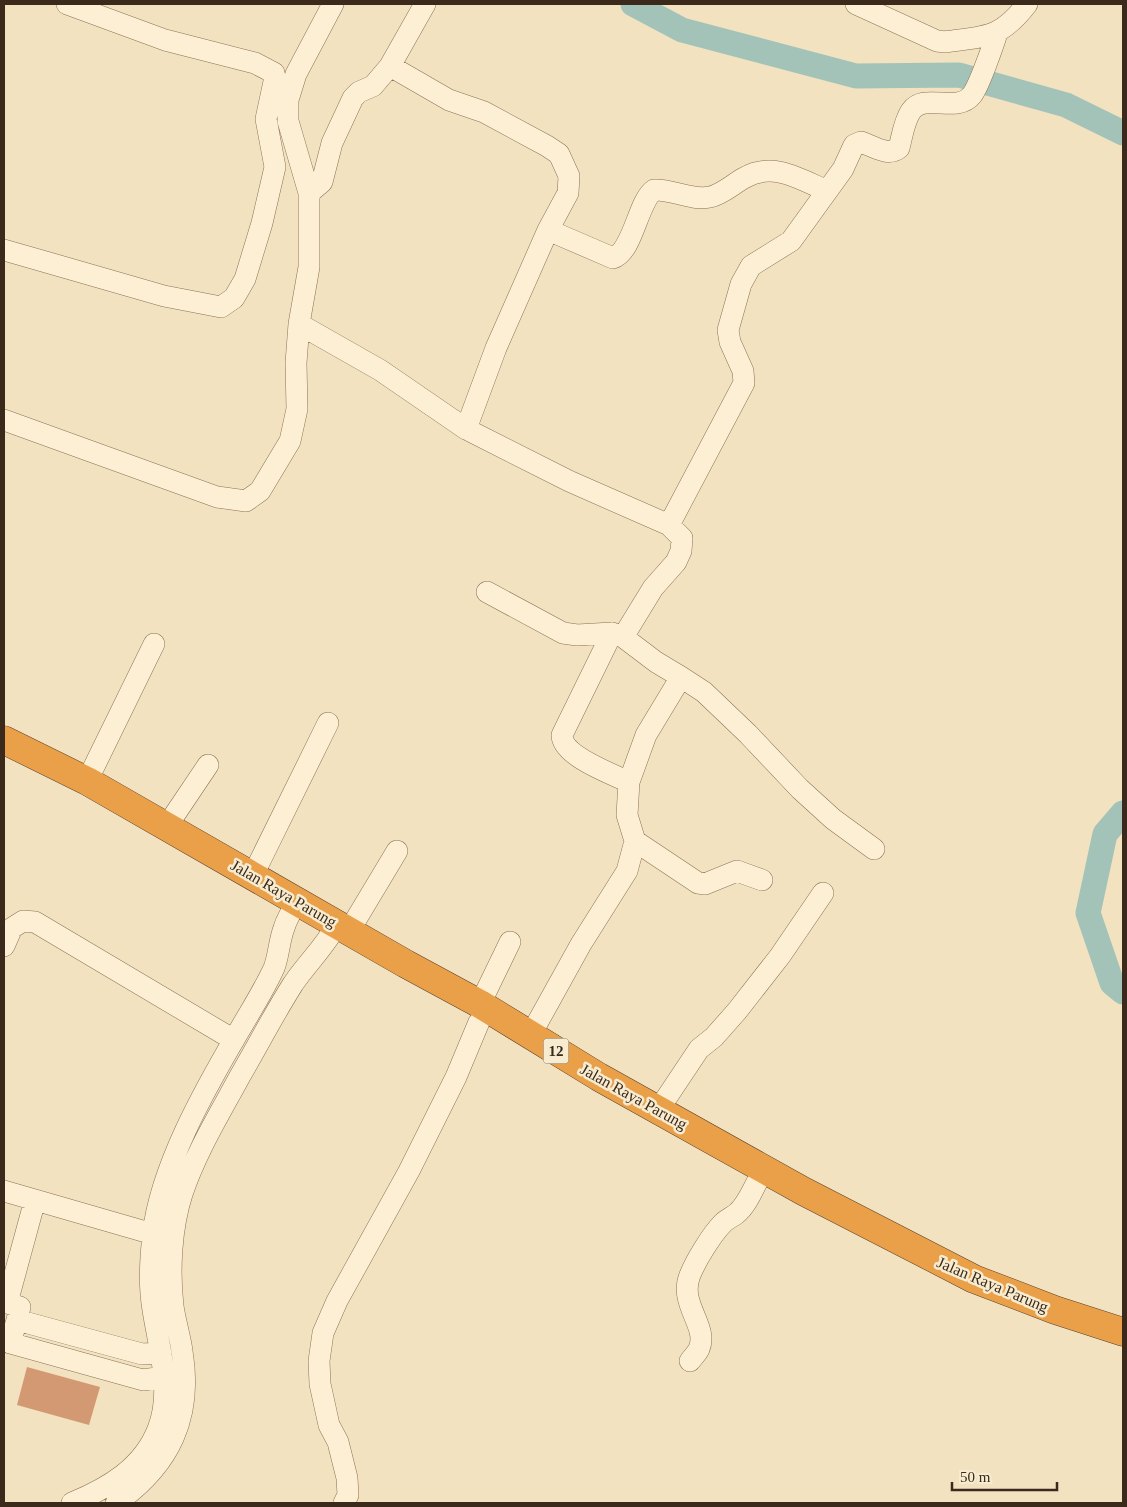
<svg xmlns="http://www.w3.org/2000/svg" width="1127" height="1507" viewBox="0 0 1127 1507" font-family="Georgia,serif">
<rect width="100%" height="100%" fill="#f2e2c0"/>
<g fill="none" stroke-linecap="round" stroke-linejoin="round">
<!-- river -->
<path stroke="#a3c3b9" stroke-width="25" d="M633,4L682,30L856,76L959,75L1066,105L1123,133
M1123,813L1105,834L1088,913L1112,983L1123,992"/>
</g>
<!-- building -->
<path fill="#d39973" d="M27,1367L100,1387L89,1425L17,1405Z"/>
<g fill="none" stroke-linecap="round" stroke-linejoin="round">
<defs>
<path id="minor" d="M856,4L937,41L945,42C986,36 1000,39 1027,4
M390,66L449,100L484,112L547,146L559,154L569,176L568,193L548,230L496,348L466,429L569,481L669,525L682,538L681,551L676,562L653,588L623,637
M309,193L322,182L332,143L353,98L359,92L373,86L390,66L425,4
M548,230L613,258C633,252 638,201 654,190C673,189 691,201 710,197C723,194 733,184 744,178C772,161 800,179 827,191
M4,250L164,296L221,307L234,298L245,279L262,223L275,167L266,119L275,77L274,73L255,63L165,40L67,4
M299,324L380,370L466,429
M4,420L217,497L246,501L260,491L290,441L297,409L296,363L299,324L309,267V193L288,121V100L296,74L333,4
M669,525L744,383L743,371L730,342L728,330L741,284L751,266L791,241L843,169L854,145L861,142C873,146 888,157 899,148C902,137 904,121 911,111C924,92 957,114 972,95C979,86 993,46 997,33
M487,592L563,633L577,635L612,633L623,637L656,662L681,677L646,735L629,782L627,815L635,841L627,871L581,944L530,1036
M612,633L562,735C562,756 612,774 629,782
M681,677L704,692L748,734L800,789L833,819L874,849
M87,781L154,644
M167,826L208,765
M635,841L698,883L705,884L737,871L762,880
M253,875L328,723
M349,931L397,851
M4,946L12,928L23,921L35,922L234,1040
M480,1004L510,942
M659,1109L699,1049L714,1037L737,1011L780,956L823,893
M4,1191L153,1234
M17,1320L20,1307L7,1303L35,1200
M161,1353L142,1354L17,1320L10,1343L143,1380L177,1375
M690,1361C693,1357 697,1353 699,1349C709,1326 678,1304 690,1275C696,1260 712,1234 723,1223C727,1219 732,1217 736,1214C746,1206 751,1193 757,1182
M72,1503C108,1488 143,1468 158,1429C173,1391 159,1349 153,1310C149,1286 150,1259 153,1235C160,1168 205,1089 239,1031C251,1010 264,990 274,968C279,955 279,941 284,928C287,918 292,910 298,901
M116,1503C170,1465 193,1417 182,1351C180,1336 175,1321 173,1306C169,1271 171,1228 182,1194C196,1152 219,1115 240,1076C258,1045 274,1014 293,984C307,963 325,947 337,924
M344,1503L348,1495L347,1478L338,1442L329,1425L320,1384L319,1361L323,1333L337,1301L409,1171L456,1077L479,1022"/>
<path id="highway" d="M4,740L87,781L406,964L480,1004L599,1077L803,1191L974,1279L1055,1310L1123,1332"/>
</defs>
<!-- minor casing -->
<use href="#minor" stroke="#8c7256" stroke-width="22"/>
<!-- highway casing -->
<use href="#highway" stroke="#5a402b" stroke-width="29"/>
<!-- minor -->
<use href="#minor" stroke="#fcefd4" stroke-width="21"/>
<!-- highway -->
<use href="#highway" stroke="#e9a049" stroke-width="28"/>
</g>
<g text-anchor="middle" stroke-width="5" stroke-linejoin="round" paint-order="stroke">
<!-- shield labels -->
<rect fill="#f8ecd0" stroke="#746452" stroke-width="1" x="543.5" y="1038.5" width="25" height="25" rx="4"/>
<g font-size="15" font-weight="bold" fill="#3b2a1c">
<text x="556" y="1056">12</text>
</g>
<!-- street labels -->
<g font-size="16" fill="#3b2a1c" stroke="#f8ecd0">
<text transform="translate(284 893) rotate(30)" y="6">Jalan Raya Parung</text>
<text transform="translate(634 1096) rotate(29)" y="6">Jalan Raya Parung</text>
<text transform="translate(993 1284) rotate(23)" y="6">Jalan Raya Parung</text>
</g>
</g>
<!-- border -->
<rect width="1127" height="1507" fill="none" stroke="#3b2a1c" stroke-width="10"/>
<!-- scale -->
<path d="M952 1482v8h105v-8" fill="none" stroke="#3b2a1c" stroke-width="2.5"/>
<text x="960" y="1482" font-size="15" fill="#3b2a1c" stroke="#f8ecd0" stroke-width="4" paint-order="stroke">50 m</text>
</svg>
